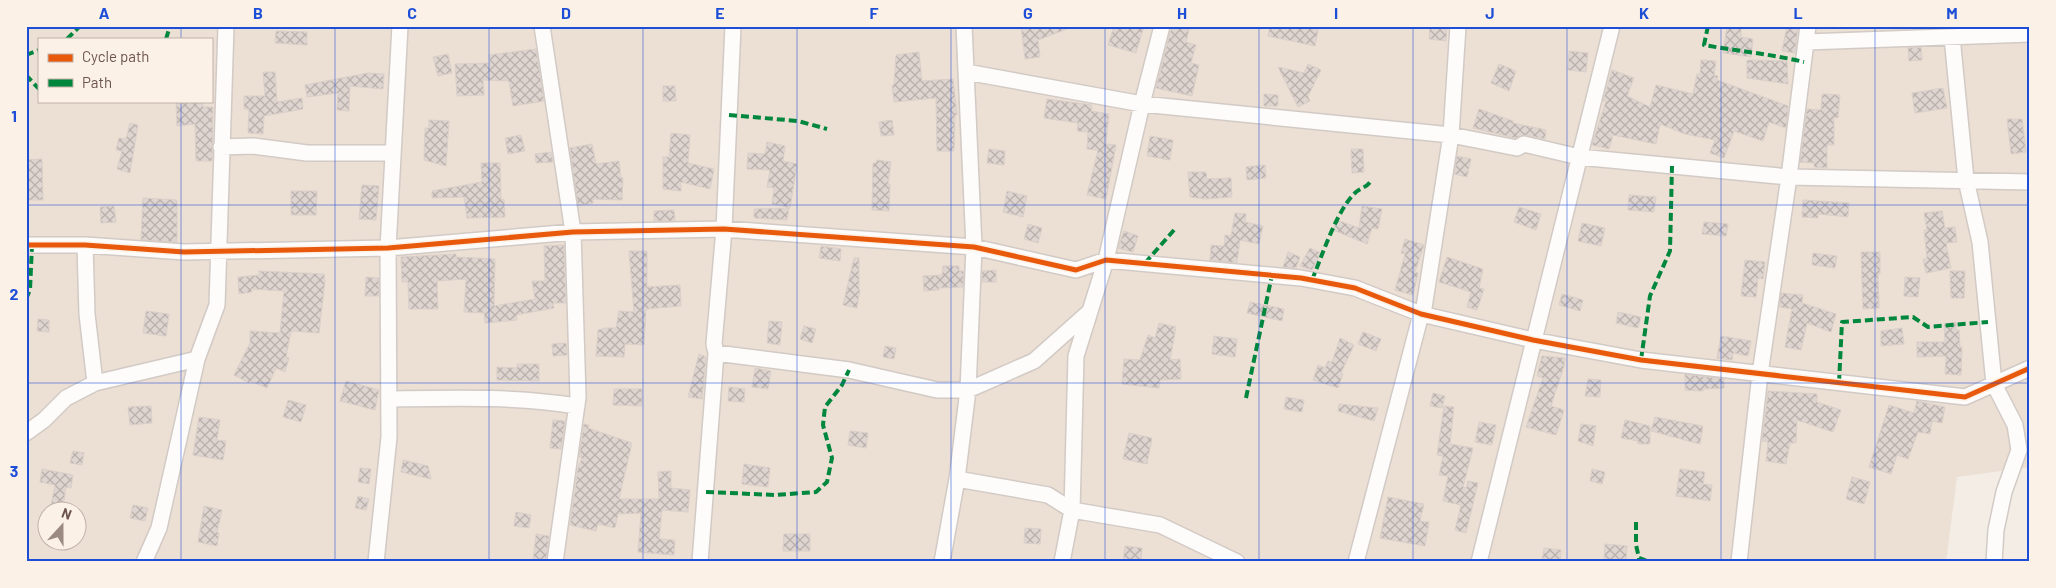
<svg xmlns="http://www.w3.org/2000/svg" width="2056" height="588" viewBox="0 0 2056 588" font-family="Barlow,sans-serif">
<defs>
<pattern id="building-cross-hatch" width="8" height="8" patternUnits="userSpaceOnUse" patternTransform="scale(1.25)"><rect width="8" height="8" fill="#dfd5d0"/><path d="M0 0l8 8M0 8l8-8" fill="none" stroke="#b9afab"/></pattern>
</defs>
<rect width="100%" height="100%" fill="#f3ede6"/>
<!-- residential -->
<path fill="#ecdfd4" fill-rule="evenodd" d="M26,26H2030V467L1957,477L1946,562H26ZM39,39H211V101H39ZM48,510H78V540H48Z"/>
<!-- building -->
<path fill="url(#building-cross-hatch)" stroke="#dbd0c9" d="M1021,26H1071L1072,27L1038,40L1040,57L1025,59Z
M1114,26H1144L1136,53L1108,45Z
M1172,26H1190L1186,42L1196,45L1191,63L1199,65L1192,96L1156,88Z
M1270,26H1319L1315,46L1268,36Z
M1430,26H1447L1446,41L1429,39Z
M1727,26H1741V37L1753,39L1751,57L1723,53Z
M1787,26L1798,27L1795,53L1782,51Z
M276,31L307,32V45L275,43Z
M1921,47L1922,60L1909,61L1908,48Z
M536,49L544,101L513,106L509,81L483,80L484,95L457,96L455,64L490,63L489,55Z
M1569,51L1588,53L1586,72L1568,70Z
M919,52L922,81L953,79L957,115H955L954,151H937L936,98L894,102L892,85H894L896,55Z
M448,54L452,73L438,76L433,57Z
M1701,60L1716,61L1714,75L1718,76L1717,80L1788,106L1786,128L1769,122L1763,141L1734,131L1724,158L1710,153L1715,140L1685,134L1660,124L1656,144L1613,135L1609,149L1592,145L1606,101H1603L1612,70L1634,78L1627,96L1650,107L1656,85L1693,94L1697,74H1700Z
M1747,60L1787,61L1788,84L1747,78Z
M1308,64L1321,70L1308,96L1310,101L1298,107L1278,67L1304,73Z
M1499,64L1516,71L1509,91L1491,83Z
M263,72H275L277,102L302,98L303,109L264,116L263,134L248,133L249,109H244V96H265Z
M368,73L384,74L383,89L350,86L349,111L337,110L338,93L307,97L305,85Z
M663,86H675L676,101H663Z
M1943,88L1947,108L1915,113L1912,93Z
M1264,94L1278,95V106H1264Z
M1822,94L1840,95L1838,118L1834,117V145H1827V168L1814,167V163L1800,162L1807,109L1821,110Z
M1047,99L1092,105L1091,111L1109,114L1106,144L1116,145L1106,199L1087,195L1098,150L1087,149L1088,132L1077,131L1078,123L1044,118Z
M176,101H203V107H213L212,161H196L195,124L177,126Z
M1479,109L1513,121V123L1546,130L1545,139L1526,135L1515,138L1473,128Z
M2007,119H2022L2026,152L2011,154Z
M429,120L449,121L446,166L424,160L425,128H429Z
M892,120L894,135L881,136L879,122Z
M130,123L138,125L130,173L117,169L122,151L116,150L119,138L126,139Z
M671,133L690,135L688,163L714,169L710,189L681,182V191L663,189V157H669Z
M521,135L525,151L508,154L505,138Z
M1150,136L1173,140L1170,160L1147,156Z
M767,142L785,146L783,161L797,164L790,208L772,204L774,188L767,187L770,170L747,169L748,153L765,154Z
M592,144L596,164L619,161L621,178H623L622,200L593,199V203L578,206L570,148Z
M989,149L1005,151L1004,165L987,163Z
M1351,149H1363L1364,172L1352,173Z
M551,152L553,162L536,163L535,154Z
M1457,156L1471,159L1467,177L1454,174Z
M42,159L43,200H26V160Z
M877,160L891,162L888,184H890L889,211L872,210L873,163H876Z
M481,163H500L501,200L504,199L505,217L467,218L464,197L432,198V191L482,182Z
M1265,165L1266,178L1247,180L1246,167Z
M1188,172H1206L1207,179L1231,178L1232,197L1205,199L1190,197Z
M362,185L379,186L376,220L359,219Z
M291,191H317L316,215H291Z
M1007,191L1027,196L1023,217L1003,212Z
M1629,195L1656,197L1654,212L1628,210Z
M143,198L177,200V242L141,240Z
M1803,200L1849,203L1848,217L1818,214V218L1802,217Z
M114,206L116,222L101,223L100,207Z
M1362,206L1382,209L1378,229L1372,228L1367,244L1333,230L1337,220L1359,228Z
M1519,207L1541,214L1536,230L1514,222Z
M789,208L787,220L754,218V209Z
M674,210L675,221H654V211Z
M1942,211L1945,228L1955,227L1957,242L1946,243L1951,268L1926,273L1923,259H1927L1924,230H1927L1924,213Z
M1235,213L1246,214L1245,222L1263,226L1259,244L1240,240L1237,263L1210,260L1211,245L1224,246L1225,235L1231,236Z
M1704,222L1728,224L1726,236L1702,234Z
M1582,223L1605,228L1601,246L1578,241Z
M1028,224L1042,228L1038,243L1024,239Z
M1124,231L1138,236L1133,252L1118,248Z
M1405,239L1424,245L1415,272L1418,273L1413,295L1395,290L1405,254L1401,253Z
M564,245L566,303H553L554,308L516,315L517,320L485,323L484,313L464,312L466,279L437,281L438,309H409L408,282H402L401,257L456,254V257L495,259L494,306L535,299L532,281H545L544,246Z
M821,246L841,249L840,261L819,258Z
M1310,248L1321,253L1312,270L1300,266Z
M629,251H647V287L680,285L681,306L646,309L644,345L625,344L624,357L596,356L598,330L603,329V328H616L619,311L634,312Z
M1288,252L1300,257L1296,268L1283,267Z
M1861,252H1880V274H1878L1879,308L1863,309Z
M1813,253L1837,256L1835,268L1812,265Z
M1447,257L1483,269L1479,288L1484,289L1477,310L1467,307L1471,292L1439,282Z
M854,258H859V290H860L857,308L843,305Z
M1745,260L1765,262L1763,279L1758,278L1756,297L1741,296Z
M943,266H959V271H964L963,287L939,288V290L924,291L923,276L942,275Z
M996,270V282H982V271Z
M259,271L324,274L325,281L319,333L291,331L286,357L289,358L285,372L276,368L267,388L250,381L249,383L234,375L250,343V331L280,333L284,291L251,289L252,292L239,294L238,277L259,275Z
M1950,271H1965L1964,298H1951Z
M366,277L379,278V296H365Z
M1905,277L1920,278L1918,297L1904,296Z
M1781,293L1803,295L1802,303L1836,314L1831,332L1807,323L1801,350L1785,347L1792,309L1779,307Z
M1562,294L1583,300L1580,311L1559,305Z
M1250,302L1284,309L1282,321L1247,313Z
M146,311L169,314L166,336L143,333Z
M1618,312L1641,317L1638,328L1616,323Z
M38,319L49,320V332L37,331Z
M769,321L782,322L780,345L767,343Z
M1956,322V330H1959L1960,347H1962L1961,375L1945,374L1946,356L1917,357V342H1945L1944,324Z
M1159,323L1176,327L1170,360L1180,359L1181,379L1160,380L1159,388L1122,384L1124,359L1140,360L1148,335L1155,338Z
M804,326L816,329L812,343L800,339Z
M1902,328L1904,344L1881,346V331Z
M1363,332L1381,339L1376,351L1358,344Z
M1214,336L1237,339L1235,357L1212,354Z
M1721,336L1751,341L1748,356L1733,353L1732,360L1717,358Z
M1340,338L1354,345L1341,373L1343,374L1338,388L1313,380L1318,365L1325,368L1328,361L1332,362Z
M566,343L567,355L553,356L552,344Z
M885,346L896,348L894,359L883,357Z
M699,354L706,357L702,399L688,397Z
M1542,356L1565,358L1564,366L1551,406L1564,410L1556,435L1526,427L1543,378L1537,376Z
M517,364H539V381L497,380V367L517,368Z
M755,368L771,371L768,389L752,387Z
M1685,374L1724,379V388L1703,389V391L1685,390Z
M1588,379L1601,380L1600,397L1585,396Z
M346,381L379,390L375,410L340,401Z
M729,387L745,389L744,402L728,401Z
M614,389H642V406L613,405Z
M1768,391L1817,394V402L1841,410L1833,432L1797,420L1796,443H1790L1786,464L1766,461L1768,442L1762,441Z
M1433,393L1445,396L1442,408L1430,406Z
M1286,397L1304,400L1302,412L1284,409Z
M288,400L306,405L301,422L283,417Z
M1917,401L1945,407L1942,423L1932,421L1930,434L1918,432L1908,459L1897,455L1891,474L1869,467L1889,405L1914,413Z
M1339,404L1378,408L1374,421L1338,411Z
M151,406L152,423L130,425L128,407Z
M1444,406L1454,407L1450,444L1473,448L1463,487L1466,488L1468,481L1478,483L1466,533L1455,530L1461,505L1443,501L1448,476L1439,475L1443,456L1437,455Z
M199,417L220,420L217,440L226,441L223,460L193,455Z
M1655,417L1703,426L1700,444L1651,431Z
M553,420L565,421L561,449L550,448Z
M1625,420L1650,426V444H1638V441L1621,438Z
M1479,422L1496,425L1492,445L1475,442Z
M584,424L589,425L588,428L632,443L619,499H659L658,472L671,471V488L690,490L688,512L662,510L659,539L675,540L674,555L638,552L641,513L618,514L615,528L598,524L596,531L570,525L578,468L582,458L579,457Z
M1581,424L1596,426L1593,446L1578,441Z
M850,431L868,433L866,448L848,445Z
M1129,433L1152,438L1147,464L1123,459Z
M73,451L84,453L82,465L70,463Z
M403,460L428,466L431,479L401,472Z
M744,464L770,468L768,487L742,484Z
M360,468L371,469L369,484L358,482Z
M42,469L73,475L71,488L66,487L63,507L51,505L55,485L40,482Z
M1592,469L1605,472L1602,484L1590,481Z
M1680,469L1705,472L1703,484L1712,485L1710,501L1676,496Z
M1852,477L1870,482L1864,504L1846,499Z
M358,496L369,499L366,510L355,508Z
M1388,497L1424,504L1420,521L1429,522L1425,546L1380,538Z
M133,505L148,508L145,521L130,518Z
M204,506L222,510L217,532L219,533L217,546L198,542Z
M516,512L531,515L529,528L514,526Z
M1025,528L1041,529L1040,544L1024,543Z
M536,534L549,536L546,562H533Z
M784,534H810V551H783Z
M1605,544L1627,546L1626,561L1604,562Z
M1125,546L1142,548L1141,562H1123Z
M1544,548L1561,550L1560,562H1542Z"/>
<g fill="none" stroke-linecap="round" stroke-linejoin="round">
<defs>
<path id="minor" d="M542,26L573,232L578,397L555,562
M1952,37L1966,180L1980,242L1994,384L2015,425L2019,450L2004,492L1996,530L1994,562
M1806,42L2030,34
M966,72L1142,104L1451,135L1517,148L1524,144L1579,157L1789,177L2030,182
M221,147L253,146L307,153H393
M26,245H85L184,252L388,248L573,232L724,229L974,247L1076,270L1106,260L1301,278L1355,288L1421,314L1533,340L1641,360L1965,397L2030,368
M85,245L87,314L95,383
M716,353L849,370L937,390H968L1034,361L1089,312
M389,399C452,398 514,396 577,406
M26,433L44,420L66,398L95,383L197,359L217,305L226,26
M957,479L1048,495L1072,510L1160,525L1237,562
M144,562L159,528L197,359
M376,562L389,437L388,248L400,26
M700,562L716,353L714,344L724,229L733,26
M942,562L957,479L968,390L974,247L964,26
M1062,562L1072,510L1076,356L1106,260L1142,104L1162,26
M1356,562L1421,314H1423L1451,135L1458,26
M1479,562L1612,26
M1739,562L1760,374L1789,177L1808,26"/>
</defs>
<!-- minor casing -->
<use href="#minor" stroke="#d2cac5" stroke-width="18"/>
<!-- minor -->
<use href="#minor" stroke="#fdfcfb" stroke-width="15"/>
<!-- quiet -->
<path stroke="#00873e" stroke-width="4" stroke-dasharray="8 4" stroke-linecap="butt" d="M1708,26L1704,45C1737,51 1771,54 1804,62
M67,39L80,26
M166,39L170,26
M26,55L39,50
M26,75L39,89
M66,101H68
M729,115L798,121L827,129
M1145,263L1174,230
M1312,280C1322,256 1337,209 1356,192C1361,188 1367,187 1371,181
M26,299L30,290L32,245
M1641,360L1650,296L1670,251L1672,166
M1839,383L1842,322L1913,317L1928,327L1988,322
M1246,398L1272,275
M706,492L776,495L816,492L827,482L832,458L823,425L825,407L842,385L849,370
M1636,522V545L1639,558L1650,562"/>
<defs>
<path id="cycleway" d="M26,245H85L184,252L388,248L573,232L724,229L974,247L1076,270L1106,260L1301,278L1355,288L1421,314L1533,340L1641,360L1965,397L2030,368"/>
</defs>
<!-- cycleway casing -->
<use href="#cycleway" stroke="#fcf1e7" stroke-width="8"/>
<!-- cycleway -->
<use href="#cycleway" stroke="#e8590c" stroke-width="5"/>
</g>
<!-- grid -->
<path fill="none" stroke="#1d4ed8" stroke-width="1" stroke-opacity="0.55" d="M181,26V39M335,26V562M489,26V562M643,26V562M797,26V562M951,26V562M1105,26V562M1259,26V562M1413,26V562M1567,26V562M1721,26V562M1875,26V562M181,101V562M26,205H2030M26,383H2030"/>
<!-- border -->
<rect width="2056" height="588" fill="none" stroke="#fcf1e7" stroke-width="55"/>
<!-- legend -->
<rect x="38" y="38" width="175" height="65" fill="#fcf1e7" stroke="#c2b2a9"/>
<rect x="48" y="54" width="25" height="8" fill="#e8590c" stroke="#c2b2a9"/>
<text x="82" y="62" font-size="15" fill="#6c544c">Cycle path</text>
<rect x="48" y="79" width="25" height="8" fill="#00873e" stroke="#c2b2a9"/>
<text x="82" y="88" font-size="15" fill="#6c544c">Path</text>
<!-- north arrow -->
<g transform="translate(62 526) rotate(21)"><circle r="24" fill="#fcf1e7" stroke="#c2b2a9"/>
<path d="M0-4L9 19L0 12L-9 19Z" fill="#9b8a82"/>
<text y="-8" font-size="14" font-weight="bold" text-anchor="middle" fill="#6c544c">N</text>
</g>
<rect x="28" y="28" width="2000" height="532" fill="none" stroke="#1d4ed8" stroke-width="2"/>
<g font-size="16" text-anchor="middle" font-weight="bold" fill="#1d4ed8">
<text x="104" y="19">A</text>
<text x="258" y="19">B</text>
<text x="412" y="19">C</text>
<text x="566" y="19">D</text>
<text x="720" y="19">E</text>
<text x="874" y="19">F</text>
<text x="1028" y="19">G</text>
<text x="1182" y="19">H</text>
<text x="1336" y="19">I</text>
<text x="1490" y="19">J</text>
<text x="1644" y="19">K</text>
<text x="1798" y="19">L</text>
<text x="1952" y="19">M</text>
<text x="14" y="122">1</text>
<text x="14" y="300">2</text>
<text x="14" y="477">3</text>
</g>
</svg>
